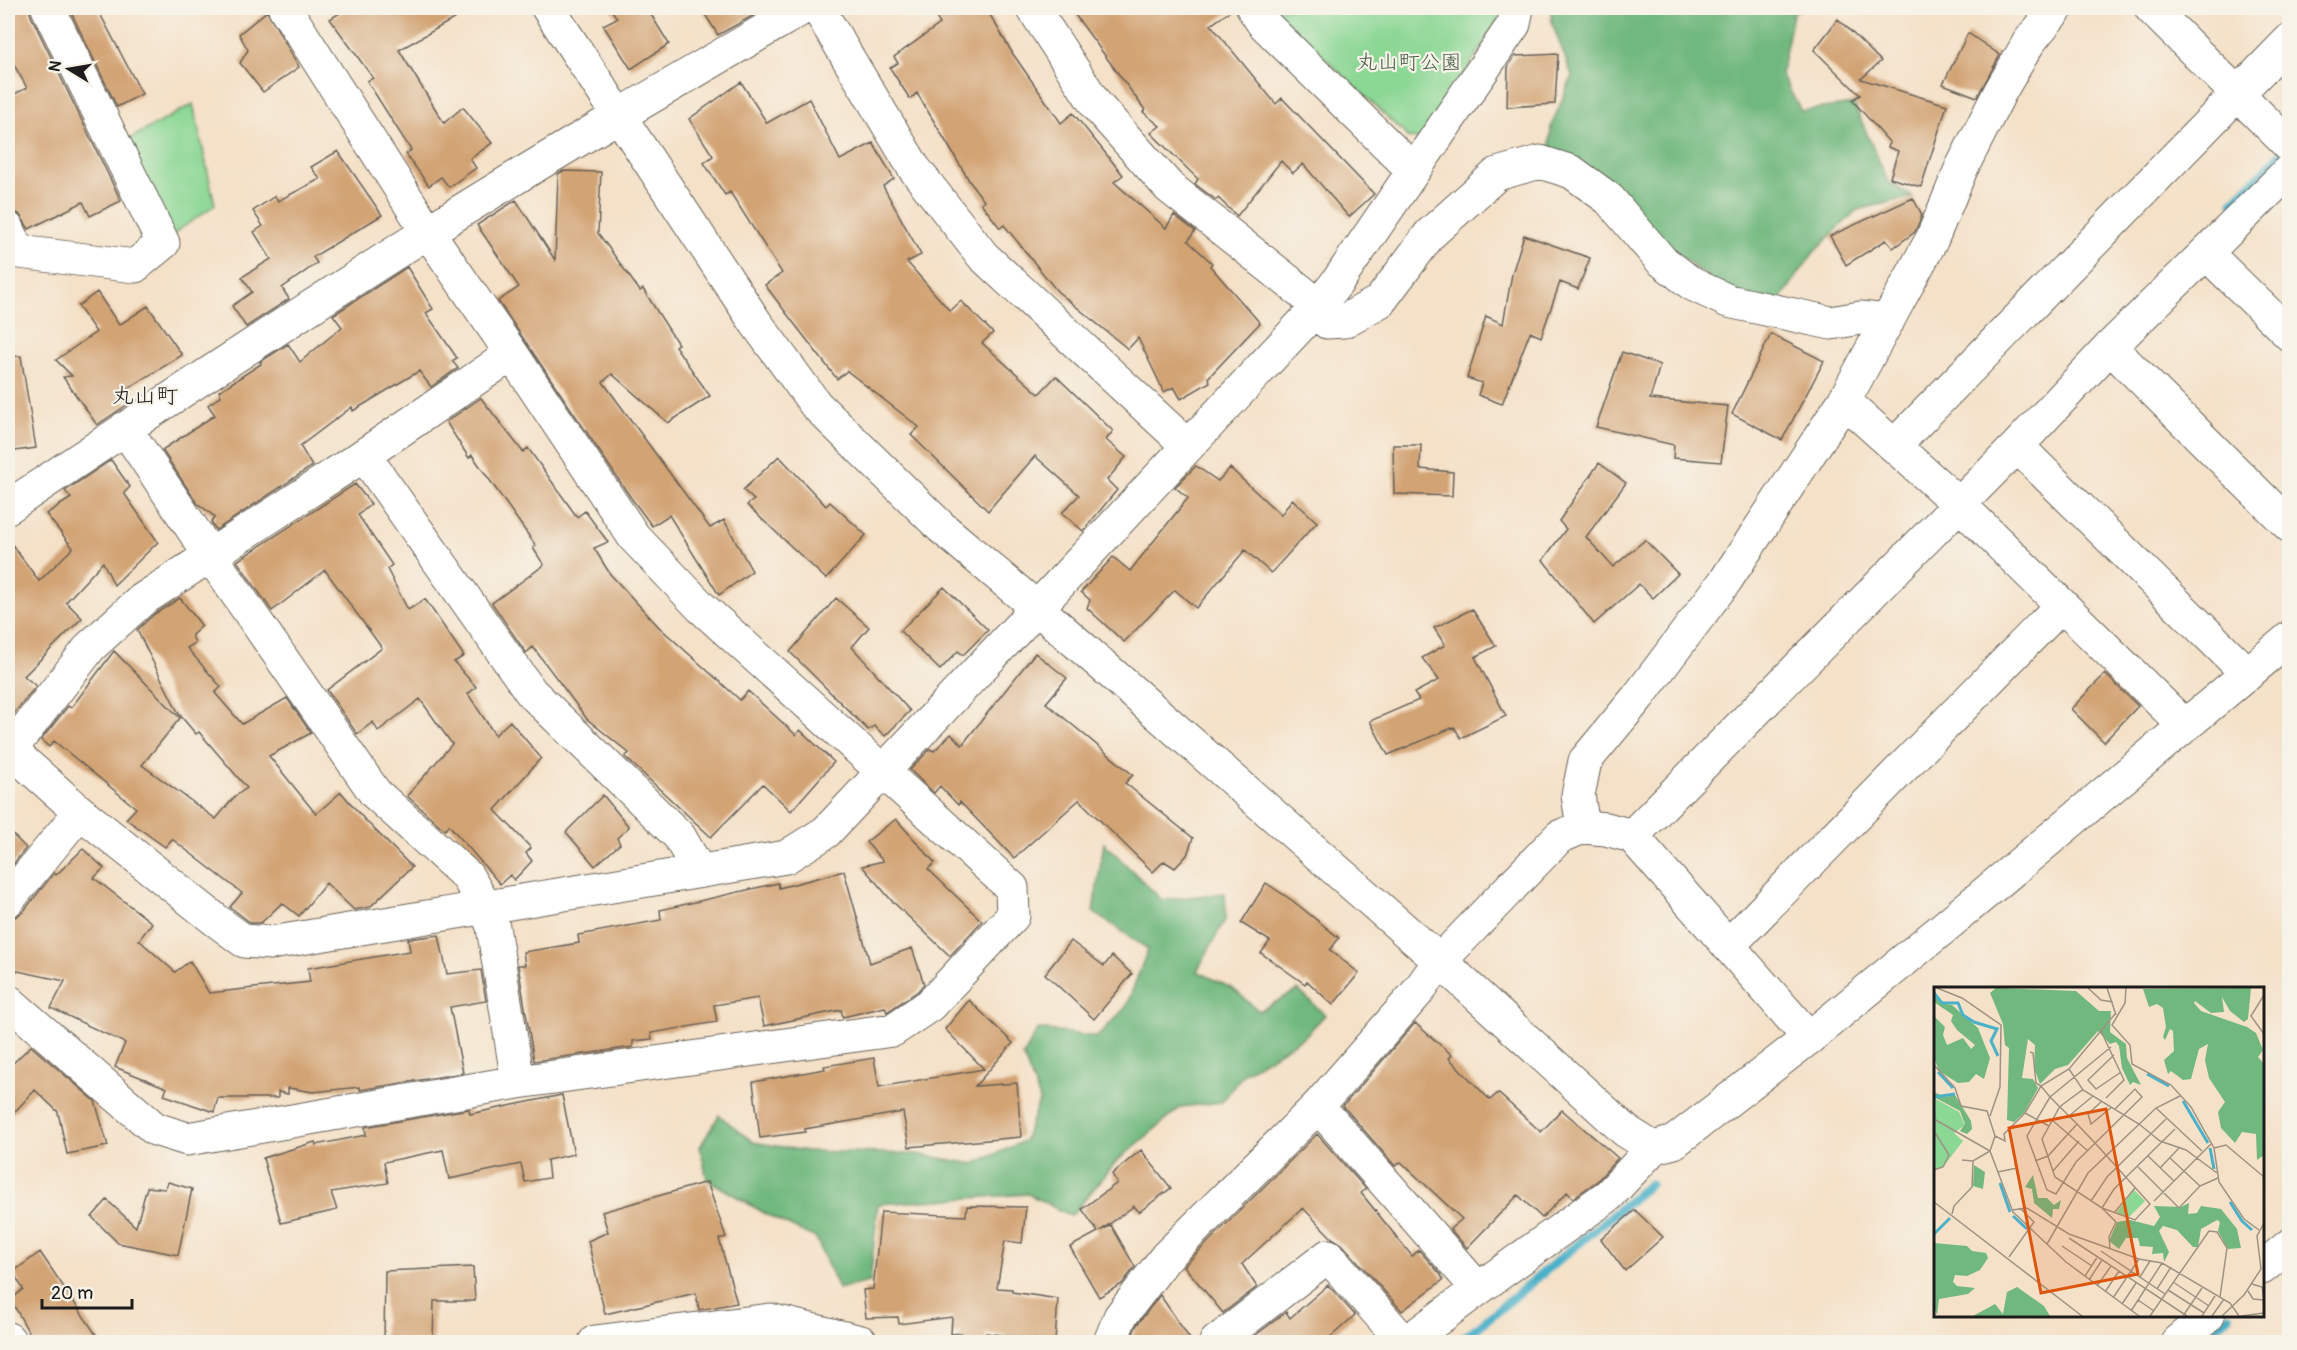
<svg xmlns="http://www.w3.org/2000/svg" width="2297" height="1350" viewBox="0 0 2297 1350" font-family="Pangolin,'Klee One',sans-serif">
<rect width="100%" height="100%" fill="#f7f3e8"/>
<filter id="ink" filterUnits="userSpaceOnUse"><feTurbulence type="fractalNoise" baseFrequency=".0167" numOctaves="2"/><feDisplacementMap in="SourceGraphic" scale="12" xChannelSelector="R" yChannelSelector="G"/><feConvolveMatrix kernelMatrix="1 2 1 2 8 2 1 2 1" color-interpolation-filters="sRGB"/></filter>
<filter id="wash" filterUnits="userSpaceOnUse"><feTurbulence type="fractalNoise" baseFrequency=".008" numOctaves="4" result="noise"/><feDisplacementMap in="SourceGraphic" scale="24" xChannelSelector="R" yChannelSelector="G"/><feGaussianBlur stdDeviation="1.35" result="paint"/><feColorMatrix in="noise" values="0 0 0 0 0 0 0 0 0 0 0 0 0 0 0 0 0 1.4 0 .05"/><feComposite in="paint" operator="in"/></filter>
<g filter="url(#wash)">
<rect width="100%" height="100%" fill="#f4e1c8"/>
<!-- green -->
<path fill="#8bd794" stroke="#547a58" stroke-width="1.5" d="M1272,8H1501L1499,17L1425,140L1409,138Z
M193,104L215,205L166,239L120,144Z"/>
<!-- forest -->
<path fill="#70b87e" stroke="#466a4d" stroke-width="1.5" d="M1551,8H1801L1793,14L1781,74L1801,111L1854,104L1888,182L1913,197L1857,210L1814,252L1778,303L1730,294L1549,157L1551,127L1572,76L1552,23Z
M1104,843L1162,900L1225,893L1226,918L1197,971L1233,989L1259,1011L1298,990L1325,1015L1304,1037L1244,1073L1222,1102L1181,1107L1117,1161L1071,1216L1028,1194L878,1204L870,1282L838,1289L816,1238L771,1217L707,1179L700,1147L719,1115L753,1142L806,1151L917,1154L974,1164L1024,1141L1040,1099L1023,1056L1038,1029L1097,1037L1126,1007L1148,949L1093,912Z"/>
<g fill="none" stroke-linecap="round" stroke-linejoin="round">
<!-- stream -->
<path stroke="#4ab1c9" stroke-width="9" d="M2233,203L2287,148
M2216,1327L2229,1316
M1457,1342L1478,1327L1650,1184"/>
</g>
<g id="blocks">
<!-- building -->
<path fill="#d2a373" d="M8,8H29L31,16L121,201L90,216L83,202L29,229L19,214L8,211V97L27,88L8,54Z
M69,8H97L142,94L117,107Z
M348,8H473L399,50L444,123L463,107L492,143L470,159L476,168L449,187L441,177L429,186L406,154L411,150L367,81L373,78L330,19Z
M610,8H647L669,44L631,69L603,25L617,18Z
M701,8H767L718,35Z
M930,8H986L1013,54L1061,123L1073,113L1123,175L1114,182L1166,228L1174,215L1195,231L1188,241L1212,263L1210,266L1260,323L1208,378L1210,382L1181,399L1174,387L1164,392L1138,338L1128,349L1057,291L1004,225L1000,228L981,203L984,201L970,182L917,93L910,99L890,68L898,63L894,57L940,24Z
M1070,8H1234L1211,25L1276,104L1282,98L1374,194L1349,217L1303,164L1293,173L1281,161L1237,216L1218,198L1216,200L1195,184L1198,179L1151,133L1160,126L1143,112L1145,110Z
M267,11L299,67L263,92L240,63L248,50L239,34Z
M1838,19L1881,61L1861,79L1947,105L1921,187L1890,178L1898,151L1888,147L1890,143L1852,100L1860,95L1814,50Z
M1968,33L2000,55L1977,97L1943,84Z
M1558,54L1555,104L1507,107L1508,67L1515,56Z
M741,82L767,123L809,99L840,160L873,143L894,179L883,186L921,255L907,262L950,311L961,301L993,333L982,343L1039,394L1056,376L1113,431L1106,440L1126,457L1107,480L1117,490L1083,531L1062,513L1079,495L1035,456L988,511L911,435L919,427L847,371L837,379L793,322L765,285L782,273L730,192L725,195L704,163L713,156L689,119Z
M338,151L382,215L313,257L317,263L282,288L289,299L246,327L232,306L252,292L242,277L271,259L254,232L263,226L253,211L275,196L278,201L320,179L311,167Z
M563,171L601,172L598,233L640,291L643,289L678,344L675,346L710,396L668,423L612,374L603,382L710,528L724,520L752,571L719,595L669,515L652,526L631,498L498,301L519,287L477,225L516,200L555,260L558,174Z
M1913,198L1922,215L1915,232L1893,248L1886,240L1846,265L1830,236Z
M1524,235L1590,258L1578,289L1560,282L1541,337L1530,332L1502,404L1478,395L1482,383L1467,378L1486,316L1503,324L1512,274Z
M407,267L433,309L426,313L457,358L452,361L458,368L431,387L419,371L353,411L352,407L300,446L312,466L216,530L211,522L215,517L197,503L162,450L215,415L208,405L221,396L219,391L261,364L260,362L288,344L300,362L342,327L333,315Z
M97,292L119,325L148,306L182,355L118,395L128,404L97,425L63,377L72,376L56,360L96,332L78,306Z
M1771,334L1824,361L1782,440L1732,414Z
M1622,352L1660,365L1650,399L1728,406L1721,462L1673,458L1674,445L1596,427Z
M21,356L36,448L8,452V357Z
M481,398L523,452L528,448L577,517L585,511L608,542L594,548L610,574L659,627L740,700L748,691L796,735L800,730L834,762L791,811L763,784L711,837L625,757L629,753L587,719L533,647L526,653L492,603L544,565L533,548L536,546L472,455L469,458L446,422Z
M1393,445H1421L1420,469L1453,472L1452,496L1394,494Z
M779,456L826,506L830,502L866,535L826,579L747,505L754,500L743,490Z
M111,460L130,487L124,493L158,542L114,585L103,562L66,602L82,618L24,676L36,686L12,716L8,712V539L39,581L73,548L46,514L71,498L65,491Z
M1599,463L1626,483L1586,537L1613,567L1645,540L1678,574L1653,598L1639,584L1594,624L1543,560L1566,529L1559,521Z
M1196,466L1218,481L1230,468L1281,515L1292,499L1317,522L1271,573L1245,550L1196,608L1175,590L1124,642L1087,608L1090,600L1081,592L1113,557L1130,571L1188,498L1175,487Z
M355,484L371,504L358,515L392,565L387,569L408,610L425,599L464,656L454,662L476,687L468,694L495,735L510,721L541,758L495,810L531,848L526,853L532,861L514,880L510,875L500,884L449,825L445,830L407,796L452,744L420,699L378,731L373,722L357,734L327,690L382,648L325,570L272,611L237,561Z
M944,587L988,630L963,655L958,651L940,670L900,631Z
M180,598L202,626L192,635L195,643L187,648L221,687L215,693L242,724L287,698L311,733L269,756L316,814L341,792L364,819L412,867L370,907L354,910L326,883L299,916L282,903L261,923H251L230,907L242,893L172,839L165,847L126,819L136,808L54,741L49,747L41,740L68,706L71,708L114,651L180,718L142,765L216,819L235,796L247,788L199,732L196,734L179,714L137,630L153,615Z
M836,598L869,627L852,647L910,711L885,736L874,726L868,730L790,652Z
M1472,609L1496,646L1475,657L1506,716L1461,738L1454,727L1388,755L1370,721L1419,700L1414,693L1439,680L1422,658L1445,645L1434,628Z
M1035,653L1067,678L1046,703L1133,775L1125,783L1193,838L1187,855L1175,868L1164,861L1153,872L1079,800L1014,858L960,802L958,805L940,786L934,793L910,770L930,749L934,751L951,734L962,745Z
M2105,674L2138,706L2104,742L2071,709Z
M603,795L629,827L617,838L620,844L595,866L566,832Z
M896,819L935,863L928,869L982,921L950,956L892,901L862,866L883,861L866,842Z
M8,830L26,848L8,871Z
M83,849L104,868L94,878L152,923L139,940L175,972L190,961L209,993L310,982L308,968L410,951L408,939L439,935L447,974L481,970L486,1001L450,1007L463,1073L360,1090V1087L313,1092L288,1088V1094L278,1092V1098H218L214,1112L164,1095L167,1088L115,1067L125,1043L51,1008L65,981L8,969V918L15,917L23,912L54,873L56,875Z
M844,871L870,963L912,948L924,984L918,991L887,1012L885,1007L843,1017L841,1010L764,1026L758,998L714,1005L717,1022L651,1033L652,1039L633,1041V1047L534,1061L518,965H525L523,952L579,943L578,935L661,920L660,910L778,883L779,888Z
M1266,883L1293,901L1339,938L1330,950L1359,973L1333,1005L1307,981L1305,984L1261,953L1270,941L1241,923Z
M1071,941L1104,966L1112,956L1132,974L1094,1019L1045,974Z
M969,1000L1013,1043L975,1086L1017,1083L1021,1137L909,1147L903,1112L805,1129V1132L760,1138L753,1082L825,1069L824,1066L874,1058L879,1087L984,1069L945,1029Z
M1415,1023L1452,1055L1449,1058L1490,1100L1498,1093L1541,1132L1562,1110L1618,1158L1597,1181L1573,1198L1567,1192L1542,1218L1518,1195L1467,1248L1450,1229L1462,1219L1401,1162L1395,1166L1343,1106Z
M31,1046L95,1101L108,1146L67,1154L58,1112L35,1090L8,1119V1068Z
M562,1095L574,1154L547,1160L549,1178L525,1182L521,1164L449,1179L443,1150L384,1162L388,1183L331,1192L337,1210L281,1223L263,1158L315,1142L316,1145L366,1135L365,1127L469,1109L470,1114Z
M1317,1134L1366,1189L1361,1193L1412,1256L1419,1250L1441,1275L1443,1280L1402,1311L1342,1244L1332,1238L1303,1208L1242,1264L1257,1287L1223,1313L1184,1266Z
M1141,1150L1171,1188L1139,1212L1134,1206L1100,1231L1111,1225L1135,1267L1122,1284L1099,1297L1070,1247L1098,1232L1082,1209L1117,1183L1112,1174Z
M168,1182L192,1189L178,1255L118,1243L92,1217L107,1200L136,1227L147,1187L165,1189Z
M707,1182L726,1237L719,1239L737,1303L699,1310L696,1293L605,1314L588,1241L608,1232L602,1212Z
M967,1206L1026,1207L1022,1243L1005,1241L997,1288L1012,1289V1292L1058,1299L1055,1342L986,1333L985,1342H960L961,1333L951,1334L952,1317L899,1324L898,1317L866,1318L863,1290L873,1289L881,1212L966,1216Z
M1635,1210L1663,1237L1625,1271L1601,1239Z
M40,1252L101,1342H34L11,1300L23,1289L13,1272Z
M473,1267L475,1301H434L433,1342H384L385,1271Z
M1328,1285L1355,1315L1325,1342L1248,1341L1286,1312L1290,1318Z
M1160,1295L1192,1342H1130L1136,1326Z"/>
</g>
</g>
<g filter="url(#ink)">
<use href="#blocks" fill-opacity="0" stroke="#686158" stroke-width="1.5"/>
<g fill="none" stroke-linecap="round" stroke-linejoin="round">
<defs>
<path id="minor" d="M818,8L914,168L983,256L1188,446
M1033,8L1096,105L1169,187L1303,293L1327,322L1344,321L1380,301L1430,234L1497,174L1540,162L1572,172L1609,199L1661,260L1692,284L1728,301L1831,323L1860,318L1888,321
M1253,8L1263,23L1413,170
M2151,8L2290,146
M8,229L19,252L135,266L163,243L48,8
M2206,253L2290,335
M2110,347L2290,526
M1844,401L1959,504L2184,725
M125,428L210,555L375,793L467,876L485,906L493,927L518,1082
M1894,446L2290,40
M2017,446L2248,674
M364,455L531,692L679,836L699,871
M8,507C146,414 285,323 426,233C550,155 676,82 803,8
M1037,608L1317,308L1338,281L1514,24L1517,8
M10,750L91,646L142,600L364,455L512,354
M1583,827L1578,795L1585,761L1638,697L1726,580L1844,401L1932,239L1961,169L2000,92L2029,42L2057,8
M8,900L80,812
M1728,946L2062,605
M8,1001L155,1129L187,1139L518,1082L893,1030L930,1005L1013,916L1012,888L701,607L634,537L512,354L428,232L285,8
M1809,1038L1632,836L2017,446L2110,347L2290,170
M1318,1106L1478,1289
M2262,1268L2290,1245
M8,1339L10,1342
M595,1342L770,1320L861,1342
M1110,1342L1120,1317L1166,1257L1318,1106L1416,994L1440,961
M1216,1342L1328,1256L1404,1342
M1407,1342L1478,1289L1609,1195L1653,1148
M2177,1342L2208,1316"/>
<path id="tertiary" d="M548,8L756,323L816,405L941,527L1037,608L1440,961L1626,1131L1653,1148L1674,1142L1809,1038L1941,930L2290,638
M8,748L80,812L217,921L244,941L271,943L786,857L826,832L1037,608
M1440,961L1559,837L1583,827L1606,829L1632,836"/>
</defs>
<!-- minor casing -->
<use href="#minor" stroke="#686158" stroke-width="35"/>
<!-- tertiary casing -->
<use href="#tertiary" stroke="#686158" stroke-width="35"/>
<!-- minor -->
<use href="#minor" stroke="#fff" stroke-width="33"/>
<!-- tertiary -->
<use href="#tertiary" stroke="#fff" stroke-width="33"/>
</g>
</g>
<g text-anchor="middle" stroke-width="4.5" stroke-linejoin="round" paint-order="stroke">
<!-- park labels -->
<g font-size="21" fill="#435d46" stroke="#f7f3e8">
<text x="1409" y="69">丸山町公園</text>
</g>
<!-- neighbourhood labels -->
<g font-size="22" fill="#1c1c1c" stroke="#f7f3e8">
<text x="145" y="403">丸山町</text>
</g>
</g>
<!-- overview -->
<g transform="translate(1934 987)">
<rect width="330" height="330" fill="#f4e1c8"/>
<path d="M0,111L25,125L31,138L20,146L29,154L9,180L0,183ZM200,203L211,214L195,230L182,226Z" fill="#8bd794"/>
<path d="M62,1L142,4L165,24H177L176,45L192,57L193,71L207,98L199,95L196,98L188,81L185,59L182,55L176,57L164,44L134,78L121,82L106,97L100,81L101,58L94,52L88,91L99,92L104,101L90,126L80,135L73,133L75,61L71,58L69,37L56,6ZM317,1L314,32L310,35L296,24L288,10L290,25L277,26L261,14L260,16L267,24L313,40L322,46L329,63L324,70L330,77V168L323,173L322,147L308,145L301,156L287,141L284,125L291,115L275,91L271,73L274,57L265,62L257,92L249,93L237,84L234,87L230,73L240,64L239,44L236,42L231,53L229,50L232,40L229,21L223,17L215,20L209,2ZM0,5L6,16L18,18L44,41L56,71L50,92L42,87L35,95L24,96L5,84L0,71V29L11,40L9,48L13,58L29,51L37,62L41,58L23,43L17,34L19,28L0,15ZM0,105L11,110L21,108L37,134L38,142L33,147L26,144L31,137L26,124L0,110ZM40,178L51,185L49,202L39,199ZM99,188L104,211H113L120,218L127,213L125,222H119L118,231L100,216L98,202L91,200ZM255,216L254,227L263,226L267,219L287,222L303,242L307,261L294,262L284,244L286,235L283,233L267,242L264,260H259L243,243L229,239L225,244L235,265L230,275L229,266L218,267L219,260L206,259L204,251H192L185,262L175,254L183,235L196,233L220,239L226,230L220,219L247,220ZM0,256L33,259L38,264L52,266L54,271L46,283L33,289L21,288L19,295L23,299L41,301L34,307L5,312L3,328L0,320ZM83,300L110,319L116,329H39L61,317L69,327L73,305Z" fill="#70b87e"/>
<path fill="none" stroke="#4ab1c9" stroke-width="3" d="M0,6L8,16H24L29,28L40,35L63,42L57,54L64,69M4,85L19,101M213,87L235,99M0,110L21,107M249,114L274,156M276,161L280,182M66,196L76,225M296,215L308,234L318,243M79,229L93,242M0,247L16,231"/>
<path fill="none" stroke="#9e9283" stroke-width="1.5" d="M3,1L28,11L67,38L66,100L56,129M154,1L167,13L179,15M173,1L182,28M192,1L191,16L178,38L196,58L198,77L237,98L257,120L280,161L285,195L310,232L325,243M330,8L317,29L330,47M167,44L190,93L172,111M177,60L116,110L93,149L113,203L122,207L142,175L208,110L201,102L181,122M96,65L99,66L102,96L107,99L116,110L143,137L161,156L216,217L201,233L168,221L121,190L108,152L125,121L128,118L147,104L149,103M180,68L154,93L162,102L187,85M0,78L21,101L27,119L53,124L61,149L71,154L70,147L91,126L107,99L135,82L181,27M135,82L149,103L205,137L226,154L252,163L283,186M168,114L154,127L157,137L178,120M222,121L268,164M91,126L115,139M135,129L159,109M0,132L56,164M118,133L154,164M0,144L15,168L9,180L0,183M61,149L56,164L79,225L132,275L205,329M280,161L292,158L330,190M214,169L240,194M28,173L39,174L56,164M101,174L114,169L143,137M81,176L91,220M204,180L245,221L266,199L236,171M226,181L246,160M119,184L145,154M64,185L83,181M266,199L284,191M157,214L173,190L232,132M220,214L277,157M0,215L148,329M168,221L180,202L241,142M168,221L182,235L175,250L176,262M78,223L93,221L135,247L205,272L228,276L296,316L305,329M180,226L201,201M18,227L20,219L38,200L39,174M135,251L253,329M113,257L154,186L222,121L246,109M128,259L158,279M167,264L231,307M75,270L100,235L86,221M151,289L164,269M206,290L216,274M155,293L168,273M239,295L275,319M318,297L328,300L330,312M163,299L177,279M223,302L237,280M234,303L270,326M314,304L319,312L330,313M171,305L185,284M179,311L205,272M204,313L220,324M188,317L202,296M197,324L228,276M216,329L275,244L283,245L293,261L286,310M249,329L268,301M268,329L281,309M278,329L290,312M288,329L310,308L327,282L323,249L330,236M307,329L330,326"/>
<path fill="#de560d" fill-opacity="0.15" stroke="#de560d" stroke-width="3" d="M172,122L204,287L107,306L75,141Z"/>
<rect width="330" height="330" fill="none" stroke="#1c1c1c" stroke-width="3"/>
</g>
<!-- margin -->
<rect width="2297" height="1350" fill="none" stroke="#f7f3e8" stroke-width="30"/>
<!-- north arrow -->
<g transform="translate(69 69) rotate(281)" stroke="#f7f3e8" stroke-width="4.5" paint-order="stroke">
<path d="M0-4.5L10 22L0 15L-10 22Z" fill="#1c1c1c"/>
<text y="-9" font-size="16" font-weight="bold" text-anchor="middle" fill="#1c1c1c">N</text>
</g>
<!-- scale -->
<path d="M42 1299v9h90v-9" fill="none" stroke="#1c1c1c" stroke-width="3"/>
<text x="51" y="1299" font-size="18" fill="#1c1c1c" stroke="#f7f3e8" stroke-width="4.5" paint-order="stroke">20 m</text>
</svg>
